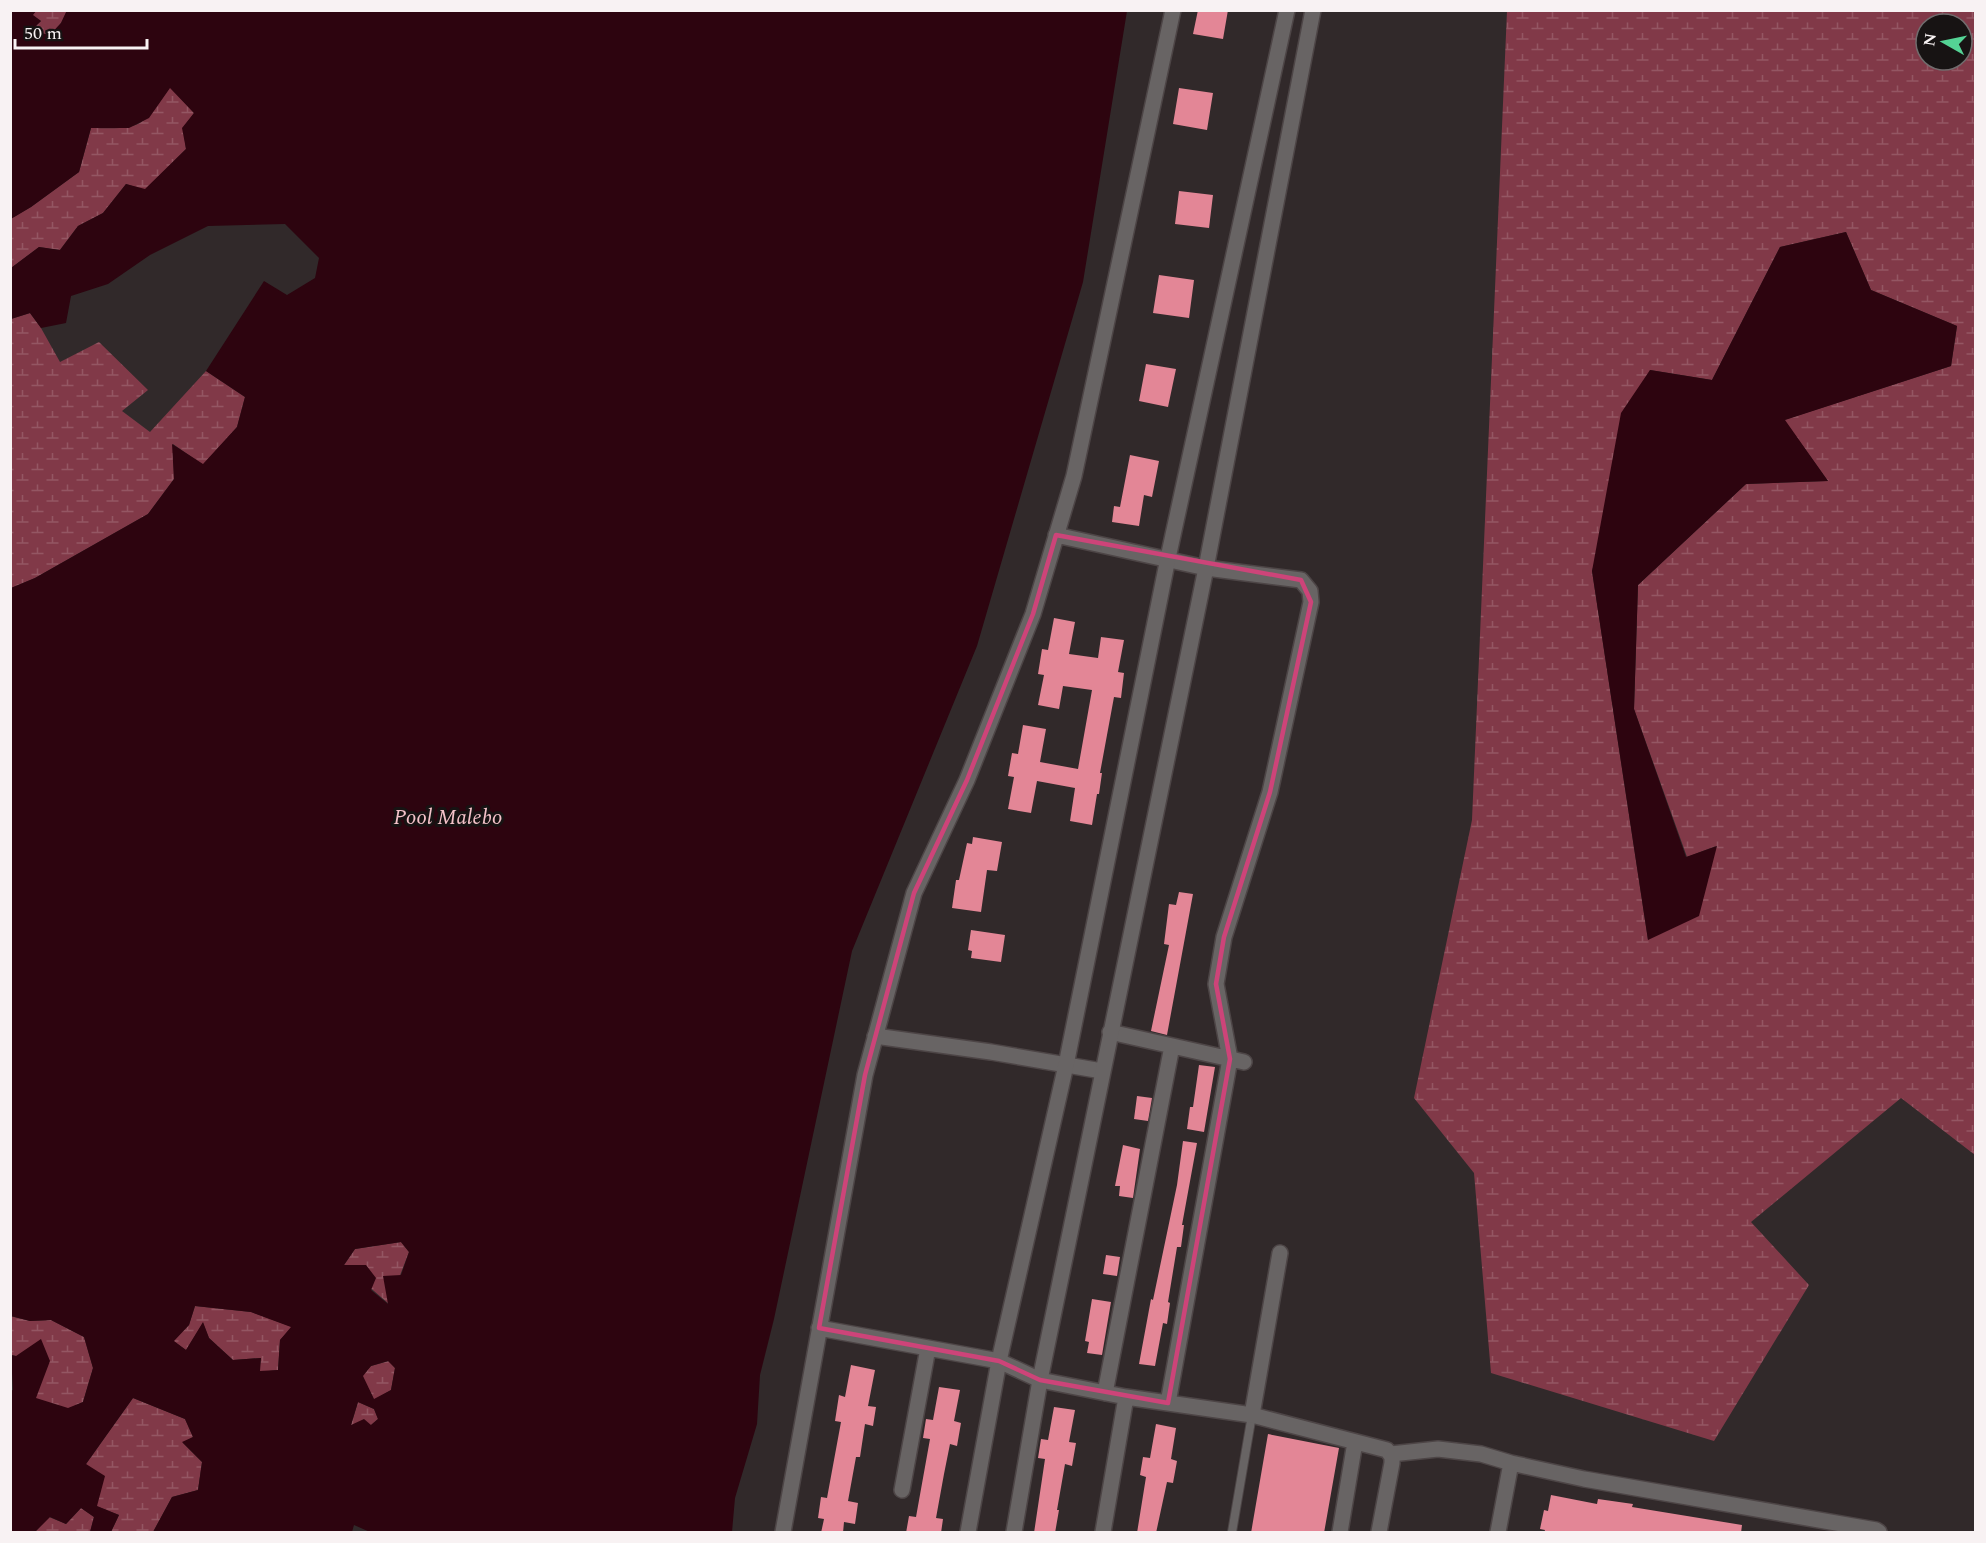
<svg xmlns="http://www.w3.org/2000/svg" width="1986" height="1543" viewBox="0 0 1986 1543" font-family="Spectral,serif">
<defs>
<pattern id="wetland-marsh" width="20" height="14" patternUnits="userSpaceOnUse" patternTransform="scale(1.5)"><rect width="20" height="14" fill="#813948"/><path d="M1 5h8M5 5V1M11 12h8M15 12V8" fill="none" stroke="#945663"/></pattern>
</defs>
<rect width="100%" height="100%" fill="#31292a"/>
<!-- wetland -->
<path fill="url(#wetland-marsh)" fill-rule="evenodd" d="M36,11H67L61,23L50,35L30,31L41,21L32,15Z
M1507,11H1975V1155L1901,1098L1751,1222L1809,1285L1714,1441L1491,1373L1474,1173L1414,1098L1472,820ZM1926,24H1962V60H1926ZM1846,232L1871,290L1957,326L1951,366L1784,420L1828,481L1746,484L1638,585L1634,709L1687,857L1716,846L1648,940L1592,571L1650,370L1712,380L1780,247Z
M170,87L194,113L183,128L186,149L145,190L126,184L103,213L78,226L60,250L39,247L11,268L10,219L31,207L79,172L91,128C142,129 141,129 170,87Z
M30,313L41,328L60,362L99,342L148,390L122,411L150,432L206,371L245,397L237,427L203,465L173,444L174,479L148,514L35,578L11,588V319Z
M401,1242L409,1252L389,1304L344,1265L355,1249Z
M195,1306L251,1312L292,1327L280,1340L278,1370L259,1372L261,1358L233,1360L209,1338L203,1323L186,1350L173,1341L189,1325Z
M10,1316L30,1321L51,1320L84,1337L93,1368L83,1402L68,1409L36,1399L16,1356L11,1355Z
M389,1361L395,1368L391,1390L374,1400L362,1376L371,1366Z
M133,1398L185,1419L193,1437L183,1443L202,1462L198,1490L172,1497L153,1532H111L119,1515L96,1506L86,1464Z
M358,1402L374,1409L378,1419L371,1425H351Z
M81,1508L94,1517L90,1532H35L49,1517L66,1524Z"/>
<!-- water -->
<path fill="#2d040f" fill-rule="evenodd" d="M67,10L1127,11L1083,282L977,646L852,951L774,1319L760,1375L757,1424L735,1498L732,1532H370L354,1525L352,1532H153L172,1497L198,1490L202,1462L182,1442L193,1437L185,1419L133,1398L86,1464L105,1476L97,1506L119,1515L111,1532H90L94,1517L81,1508L66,1524L50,1517L35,1532H11L10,1391L13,1390L11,1355L16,1356L41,1339L50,1361L36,1398L68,1408L83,1402L93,1368L84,1337L51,1320L30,1321L11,1316V588L35,578L148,514L174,479L172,444L203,464L237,427L245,397L206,371L264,281L287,295L315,278L319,258L285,224L208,226L150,255L108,284L71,296L66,323L41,328L30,313L11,319V268L39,247L60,250L78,226L103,213L126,184L145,189L186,149L182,128L194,113L170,88L149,118L129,128H91L79,172L31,207L11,219V11H36L33,15L41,21L31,31L50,35L61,23ZM401,1242L409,1252L401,1275L383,1276L388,1304L371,1290L376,1278L366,1265H344L355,1249ZM195,1306L251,1312L291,1327L280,1340L278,1370L260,1371L261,1358L233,1360L209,1338L203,1322L186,1350L174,1341L189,1325ZM388,1361L395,1368L391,1390L374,1399L363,1376L371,1366ZM358,1402L374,1409L378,1419L371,1425L364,1419L351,1425Z
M1846,232L1871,290L1957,326L1951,366L1785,420L1828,481L1746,484L1638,585L1634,709L1686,857L1717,846L1699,916L1648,940L1592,571L1621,413L1650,370L1712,380L1780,247Z"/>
<!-- building -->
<path fill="#e38696" d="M1198,10H1228L1223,39L1193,34Z
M1179,88L1213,93L1207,130L1173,124Z
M1179,191L1213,195L1209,228L1175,224Z
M1159,275L1194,280L1189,318L1153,313Z
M1146,364L1176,369L1168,407L1139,401Z
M1130,455L1159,461L1152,497L1144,495L1139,526L1112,522L1114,506L1120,507Z
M1054,618L1075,622L1069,654L1098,658L1101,637L1124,640L1118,672L1124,673L1121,698L1114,697L1100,773H1102L1099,794H1097L1092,825L1070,821L1075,788L1037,781L1031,813L1008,809L1014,777L1008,776L1012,753L1018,754L1023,725L1046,729L1040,762L1078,769L1092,690L1063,686L1059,709L1038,705L1044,675L1038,674L1042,649L1048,650Z
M973,837L1002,842L997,871L987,870L981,912L952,908L956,880H959L967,843L972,844Z
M1179,892L1193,894L1167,1035L1151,1031L1169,945L1164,944L1169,904L1176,905Z
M971,930L1005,935L1001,962L971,958L972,951L968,950Z
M1199,1065L1215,1067L1204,1132L1187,1129L1190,1107H1193Z
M1137,1096L1152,1098L1148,1121L1134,1119Z
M1183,1141L1197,1143L1182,1225H1184L1181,1247H1177L1168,1302L1170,1303L1167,1324L1163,1323L1155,1366L1139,1364L1151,1299L1153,1300L1177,1185Z
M1123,1145L1140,1149L1133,1198L1119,1196L1120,1186H1115Z
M1106,1255L1120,1257L1117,1276L1103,1274Z
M1092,1299L1111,1302L1102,1355L1087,1353L1089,1342L1085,1341Z
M851,1365L875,1370L868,1406L876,1407L873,1426L865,1424L860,1457H856L848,1501L858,1503L855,1524L844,1522L843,1533H821L824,1519L818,1518L821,1497L827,1498L841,1422L835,1421L839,1395L845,1397Z
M939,1387L960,1390L954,1421L961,1423L957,1446L950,1444L944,1474L936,1518L943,1519L941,1533H906L909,1516L916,1517L930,1439L923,1438L926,1419L933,1420Z
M1054,1407L1075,1410L1069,1442L1076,1443L1072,1466L1065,1464L1057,1510H1059L1055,1533H1034L1045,1459L1038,1458L1041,1439L1048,1440Z
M1156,1424L1176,1428L1171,1459L1177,1461L1173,1483L1167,1482L1156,1533H1137L1146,1477L1140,1475L1143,1457L1150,1458Z
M1268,1434L1339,1448L1324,1533H1251Z
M1551,1495L1597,1504L1598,1499L1633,1504L1632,1507L1742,1525L1741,1533H1544L1545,1530L1540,1529L1544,1510L1548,1511Z"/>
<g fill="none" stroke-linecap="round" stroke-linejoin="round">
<defs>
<path id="service" d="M1232,1532L1252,1415"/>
<path id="minor" d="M1056,535L1206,568L1301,580L1310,591L1311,602L1270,792L1224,937L1216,984L1230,1059L1168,1403
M1110,1032L1244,1062
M875,1036L991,1052L1102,1071
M819,1328L999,1361L1040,1380L1126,1397L1252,1415L1387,1450L1392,1457V1463L1379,1532
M1105,1393L1172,1046
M1252,1415L1280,1253
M1391,1454L1438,1449L1481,1454L1511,1463L1498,1532
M1511,1463L1584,1479L1876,1530L1879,1532
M902,1490L928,1348
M783,1532L865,1075L914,893L967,780L1033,614L1074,476L1173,10
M1103,1532L1126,1397
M1340,1532L1355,1442"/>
<path id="tertiary" d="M968,1532L999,1361L1066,1065L1168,558L1287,10
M1014,1532L1040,1380L1206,568L1313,10"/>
</defs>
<!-- service casing -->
<use href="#service" stroke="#4d4546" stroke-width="10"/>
<!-- minor casing -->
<use href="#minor" stroke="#4d4546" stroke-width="18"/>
<!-- tertiary casing -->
<use href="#tertiary" stroke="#4d4546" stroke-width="18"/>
<!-- service -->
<use href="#service" stroke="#686464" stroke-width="8"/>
<!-- minor -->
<use href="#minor" stroke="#686464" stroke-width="15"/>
<!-- tertiary -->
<use href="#tertiary" stroke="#686464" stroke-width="15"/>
</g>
<!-- marked area -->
<path fill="none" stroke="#cd4479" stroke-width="4.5" stroke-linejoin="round" d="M1056,535L1301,580L1311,602L1270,792L1224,937L1216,984L1230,1059L1168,1403L1040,1380L999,1361L819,1328L865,1075L914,893L967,780L1033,614Z"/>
<g text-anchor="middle" stroke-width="6" stroke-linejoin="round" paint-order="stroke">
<!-- water labels -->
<g font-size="21" font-style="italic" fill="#f4c2c9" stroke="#171313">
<text x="448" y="824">Pool Malebo</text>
</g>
</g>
<!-- border -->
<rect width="1986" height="1543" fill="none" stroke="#f8f2f3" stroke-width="24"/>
<!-- north arrow -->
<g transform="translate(1944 42) rotate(279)"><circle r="28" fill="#171313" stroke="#716c6d" stroke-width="1.5"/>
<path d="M0-4.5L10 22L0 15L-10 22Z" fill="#54d395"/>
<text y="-9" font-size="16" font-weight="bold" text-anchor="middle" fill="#f8f2f3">N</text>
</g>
<!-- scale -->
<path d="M15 39v9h132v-9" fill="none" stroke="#f8f2f3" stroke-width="3"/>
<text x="24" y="39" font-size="18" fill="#f8f2f3" stroke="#171313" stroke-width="4.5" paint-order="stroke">50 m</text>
</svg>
